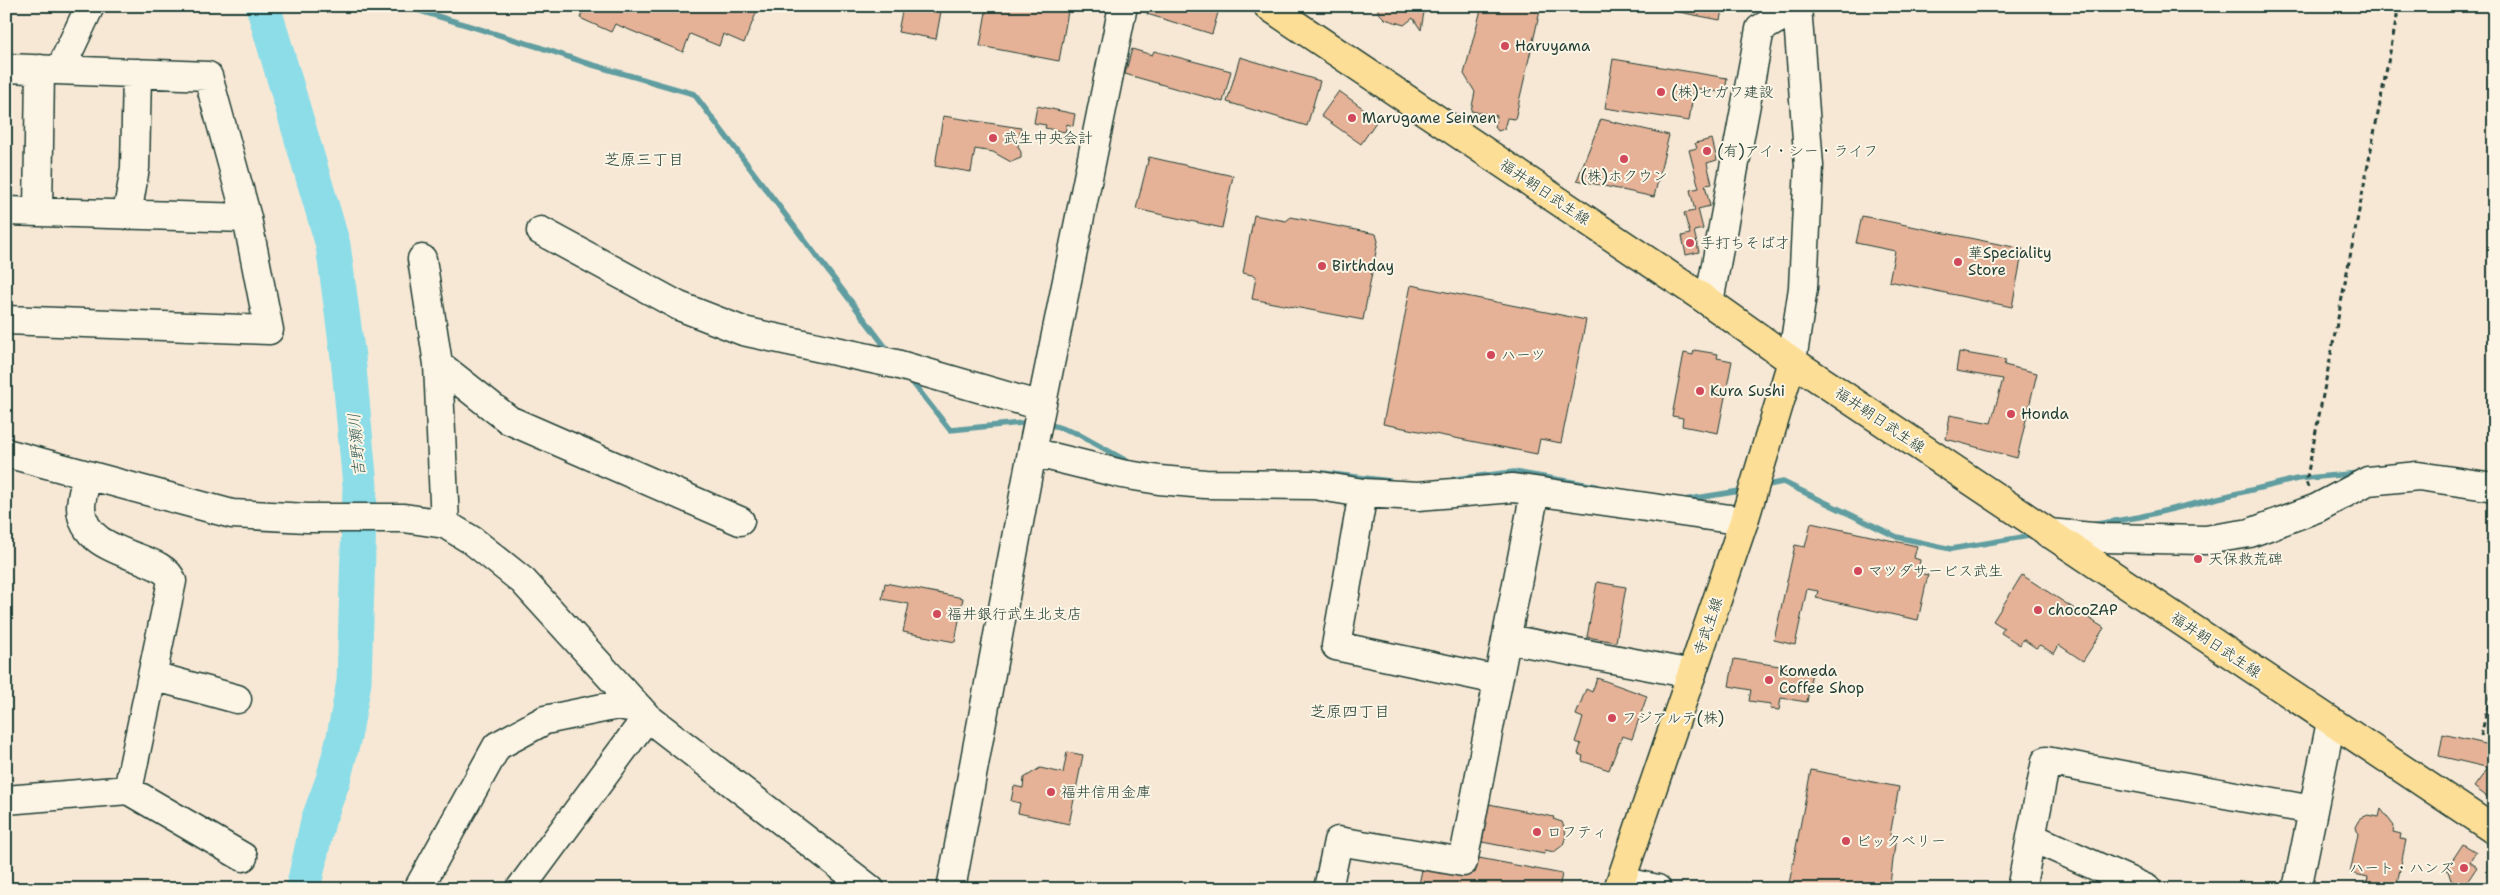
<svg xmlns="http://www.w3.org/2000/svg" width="2500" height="895" viewBox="0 0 2500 895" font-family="'Shantell Sans','Klee One',sans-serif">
<rect width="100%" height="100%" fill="#f7e8d5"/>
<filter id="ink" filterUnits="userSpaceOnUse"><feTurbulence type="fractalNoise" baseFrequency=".02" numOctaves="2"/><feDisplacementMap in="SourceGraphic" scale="10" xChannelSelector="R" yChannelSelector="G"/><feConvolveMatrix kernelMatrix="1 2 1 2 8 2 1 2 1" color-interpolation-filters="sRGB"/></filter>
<g filter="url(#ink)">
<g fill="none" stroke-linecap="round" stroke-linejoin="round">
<!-- stream -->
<path stroke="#609da0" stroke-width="5.5" d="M404,6L539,47L586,63L694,94L890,353
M909,378L950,430L1032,422
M1046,423L1076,433L1132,464
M1323,473L1390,481
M1454,479L1514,472L1596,486
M1763,486L1783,482L1897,537L1951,549L2035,535
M1684,500L1746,490
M2091,525L2139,517L2297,479L2359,473"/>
<!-- river -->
<path stroke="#8cdde8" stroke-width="35" d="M263,6L333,245L348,357L360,486L354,682L344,737L333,780L318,821L303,889"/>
</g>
<!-- building -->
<path fill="#e5b297" stroke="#1f3d34" d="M585,6H759L744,43L723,34L719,46L690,34L683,52L615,24L611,32L580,18Z
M903,6H942L936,39L898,32Z
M987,6H1069L1059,61L980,46Z
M1149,6H1209L1219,9L1212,34L1147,14Z
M1378,6H1425L1421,30L1413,18L1404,25L1385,19L1378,12Z
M1482,6H1518L1540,11L1515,119L1507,118L1504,129L1498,131L1495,127L1497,116L1471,111L1475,92L1464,74Z
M1680,6H1723L1720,20L1679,12Z
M1132,49L1152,55L1154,51L1231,71L1223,102L1125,74Z
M1240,57L1320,81L1307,126L1227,102Z
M1613,59L1727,78L1725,93L1694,88L1689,121L1605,108Z
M1339,91L1378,119L1361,144L1321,116Z
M1037,106L1075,114L1073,126L1067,124L1065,132L1045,128L1046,125L1034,123Z
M943,116L1021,128L1018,147L1021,152V158L1011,162L993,152L975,149L971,172L935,166Z
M1601,119L1669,135L1654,197L1577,180Z
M1712,139L1717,160L1707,163L1712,184L1705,185L1710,206L1698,209L1703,229L1694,231L1699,252L1686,255L1682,236L1690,234L1684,213L1695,211L1690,190L1699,188L1689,150L1697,148L1695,143Z
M1149,157L1233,176L1222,228L1136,209Z
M1254,215L1286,221L1291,217L1376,234L1378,241L1363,320L1252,299L1256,276L1243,273Z
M1862,216L2023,249L2012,307L1889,281L1895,251L1856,243Z
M1411,285L1586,320L1561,443L1540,439L1537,454L1383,424Z
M1694,350L1718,354L1717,358L1732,361L1718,433L1682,426L1683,418L1672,416L1684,353L1693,355Z
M1959,352L2006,360L2004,365L2037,373L2017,458L1946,439L1950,415L1991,423L2003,379L1956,371Z
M1811,523L1917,546L1914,558L1920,560L1918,573L1928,575L1918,620L1816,598L1818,591L1807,589L1795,645L1774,640L1795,545L1805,547Z
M2022,575L2104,628L2083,661L2059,645L2054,654L2040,645L2036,648L2023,639L2020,645L2001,633L2004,628L1993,621Z
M1597,582L1626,587L1616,642L1587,637Z
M885,583L963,598L955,642L903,632L909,604L882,599Z
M1734,659L1812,671L1807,702L1781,698L1779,710L1770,709L1771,704L1749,701L1751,690L1729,686Z
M1597,678L1647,696L1632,739L1622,736L1609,770L1582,761L1583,756L1578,754L1581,744L1575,742L1583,718L1576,715L1586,689L1592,692Z
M2443,734L2494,746V769L2439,756Z
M1067,752L1083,755L1069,824L1018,813L1020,803L1011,801L1014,786L1023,788L1024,778L1040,768L1063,773Z
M2488,768L2494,769V802L2474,787Z
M1811,770L1899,787L1890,835L1896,836L1890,884L1911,889H1788Z
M1489,804L1554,817L1553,819L1562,822L1565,830L1566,836L1563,845L1554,852L1545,850L1544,854L1482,842Z
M2381,809L2394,826L2393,832L2401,834L2400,839L2406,840L2396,889H2366L2368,877L2350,873L2358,834L2356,827L2361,818L2368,815L2379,817Z
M2463,844L2476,852L2470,862L2477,867L2463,888L2451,880L2447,868Z
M1479,858L1562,874L1559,889H1418L1423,865L1475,873Z"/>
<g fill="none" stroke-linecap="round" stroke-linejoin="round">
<defs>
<path id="minor" d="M6,68L208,76L247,218L269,330L6,320
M60,70L90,6
M6,211L247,218
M38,212L40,69
M127,215L135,168L137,73
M541,231L679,306L743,331L896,364L1041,406
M422,259L438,364L445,524
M1709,302L1760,29L1797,8
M1792,361L1803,288L1809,166L1797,6
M438,364L509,420L740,521
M1032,452L1122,474L1159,480L1205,484L1314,485L1363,493L1418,496L1513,488L1744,521
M6,453L232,514L307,518H404L445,524L473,541L523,581L647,717L870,889
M87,477C85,486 81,497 81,507C82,558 164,553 172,581L128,790
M1363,493L1336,646L1498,680
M2048,533L2104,538L2205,540L2250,533L2317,508L2368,481L2418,476L2494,487
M1508,639L1692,674
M153,676L237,699
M6,800L128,790L243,857
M2031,837L2147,889
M1621,881L1657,889
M418,889L497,746L545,720L618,705L640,709
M520,889L647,717
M951,889L1032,452L1123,6
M1328,889L1338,841L1463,862L1535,491
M2021,889L2046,761L2312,810
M2297,889L2331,722"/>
<path id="major" d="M1268,6L1709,302L1792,361L2494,830
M1618,889L1744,521L1792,361"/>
</defs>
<!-- minor casing -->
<use href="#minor" stroke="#1f3d34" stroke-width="31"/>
<!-- major casing -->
<use href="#major" stroke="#1f3d34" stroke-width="31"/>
<!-- path -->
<path stroke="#1f3d34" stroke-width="3" stroke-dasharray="5 4" stroke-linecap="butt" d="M2308,487L2306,482L2399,6
M2494,640L2492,650L2494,672
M2481,736L2494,680"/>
<!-- minor -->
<use href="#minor" stroke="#fcf5e5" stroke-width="28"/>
<!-- major -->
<use href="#major" stroke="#fdde96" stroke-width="28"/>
</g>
</g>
<!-- markers -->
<g fill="#d1495b" stroke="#fcf5e5" stroke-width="2">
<circle cx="1505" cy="46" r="5"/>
<circle cx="1661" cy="92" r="5"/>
<circle cx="1352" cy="118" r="5"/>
<circle cx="993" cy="138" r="5"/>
<circle cx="1707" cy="151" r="5"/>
<circle cx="1624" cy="159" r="5"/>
<circle cx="1690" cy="243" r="5"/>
<circle cx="1958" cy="262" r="5"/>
<circle cx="1322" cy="266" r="5"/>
<circle cx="1491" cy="355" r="5"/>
<circle cx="1700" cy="391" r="5"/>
<circle cx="2011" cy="414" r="5"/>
<circle cx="2198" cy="559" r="5"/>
<circle cx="1858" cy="571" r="5"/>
<circle cx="2038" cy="610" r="5"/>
<circle cx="937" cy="614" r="5"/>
<circle cx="1769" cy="680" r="5"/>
<circle cx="1612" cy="718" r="5"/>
<circle cx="1051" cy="792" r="5"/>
<circle cx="1537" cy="832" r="5"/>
<circle cx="1846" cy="841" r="5"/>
<circle cx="2464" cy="868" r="5"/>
</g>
<g text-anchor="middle" stroke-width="4" stroke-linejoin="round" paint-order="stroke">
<!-- poi labels -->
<g font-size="15" fill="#1f3d34" stroke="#fcf5e5" text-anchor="start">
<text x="1515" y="51">Haruyama</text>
<text x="1671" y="97">(株)セガワ建設</text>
<text x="1362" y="123">Marugame Seimen</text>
<text x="1003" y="143">武生中央会計</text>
<text x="1717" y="156">(有)アイ・シー・ライフ</text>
<text x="1624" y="181" text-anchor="middle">(株)ホクウン</text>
<text x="1700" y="248">手打ちそば才</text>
<text x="1968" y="258">華Speciality<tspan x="1968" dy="17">Store</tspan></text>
<text x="1332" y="271">Birthday</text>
<text x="1501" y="360">ハーツ</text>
<text x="1710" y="396">Kura Sushi</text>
<text x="2021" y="419">Honda</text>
<text x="2208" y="564">天保救荒碑</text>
<text x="1868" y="576">マツダサービス武生</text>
<text x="2048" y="615">chocoZAP</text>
<text x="947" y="619">福井銀行武生北支店</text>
<text x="1779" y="676">Komeda<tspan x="1779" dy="17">Coffee Shop</tspan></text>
<text x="1622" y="723">フジアルテ(株)</text>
<text x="1061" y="797">福井信用金庫</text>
<text x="1547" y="837">ロフティ</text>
<text x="1856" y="846">ビックベリー</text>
<text x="2454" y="873" text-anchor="end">ハート・ハンズ</text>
</g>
<!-- street labels -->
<g font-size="15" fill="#1f3d34" stroke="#fcf5e5">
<text transform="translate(1545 192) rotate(34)" y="5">福井朝日武生線</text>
<text transform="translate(1880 420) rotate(34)" y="5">福井朝日武生線</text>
<text transform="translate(1708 626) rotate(-71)" y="5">寺武生線</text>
<text transform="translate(2216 645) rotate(34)" y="5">福井朝日武生線</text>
</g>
<!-- neighbourhood labels -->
<g font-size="16" fill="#1f3d34" stroke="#fcf5e5">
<text x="644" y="165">芝原三丁目</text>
<text x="1350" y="717">芝原四丁目</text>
</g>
<!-- water labels -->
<g font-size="16" font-style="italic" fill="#355d58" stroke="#fcf5e5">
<text transform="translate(356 445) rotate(-95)" y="6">吉野瀬川</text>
</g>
</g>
<!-- margin -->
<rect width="2500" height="895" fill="none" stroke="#fcf5e5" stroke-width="25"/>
<rect x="12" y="12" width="2475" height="870" fill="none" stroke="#1f3d34" stroke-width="2" filter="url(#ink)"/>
</svg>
